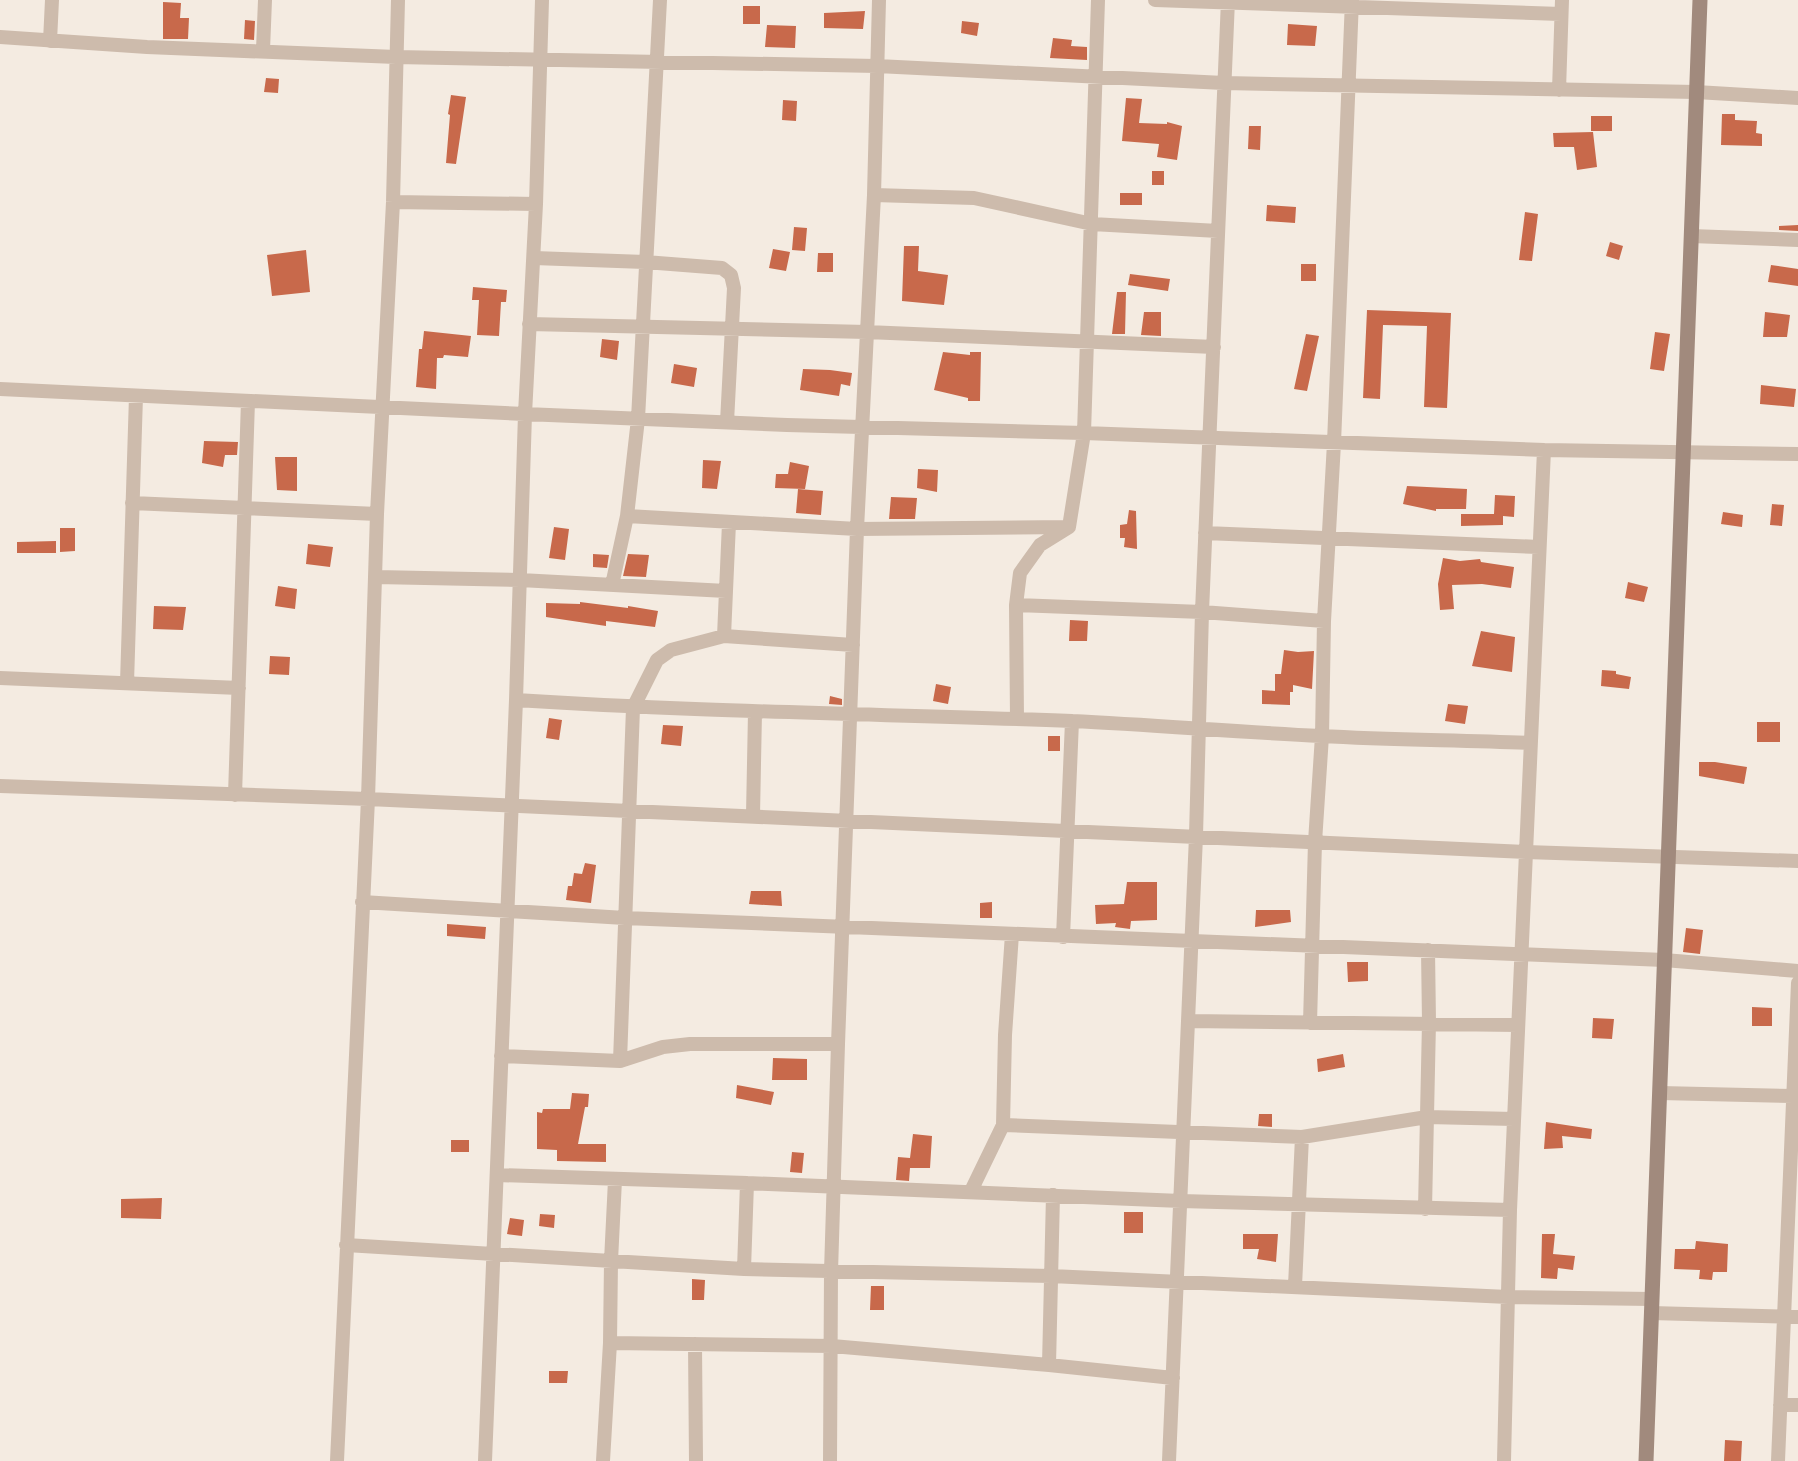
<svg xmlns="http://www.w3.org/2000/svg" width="1798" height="1461" viewBox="0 0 1798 1461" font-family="Mulish,sans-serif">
<rect width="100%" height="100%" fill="#f4ebe1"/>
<!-- building -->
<path fill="#c8694b" d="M163,2L181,3L180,18H189L188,39H163Z
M743,6H760V24H743Z
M865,11L863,29L824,28V13Z
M245,20L255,21L254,40L244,39Z
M962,21L979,23L977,36L961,33Z
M1288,24L1317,26L1315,46L1287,45Z
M767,25L796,26L795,48L765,47Z
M1053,38L1072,40L1071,46L1087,47V60L1050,58Z
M266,78L279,79L278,93L264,92Z
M451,95L466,97L456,164L446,163L450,115L448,114Z
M1126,98L1142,99L1139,123L1167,124V122L1182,126L1177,160L1157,157L1159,144L1122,141Z
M783,100L797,101L796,121L782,120Z
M1722,114H1735V120L1757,121L1756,133L1762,134V146L1721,145Z
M1591,116H1612V131H1591Z
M1249,126H1261L1260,150L1248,149Z
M1593,132L1597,167L1577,170L1574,147H1554L1553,133Z
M1152,171H1164V185H1152Z
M1120,193H1142V205H1120Z
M1267,205L1296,207L1295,223L1266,221Z
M1525,212L1538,214L1532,261L1519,260Z
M1798,225V231L1779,230V226Z
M794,227L807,228L805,251L792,250Z
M1610,242L1623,246L1619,260L1606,256Z
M904,246H919L918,271L948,275L944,305L902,301Z
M773,249L790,252L786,271L769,268Z
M306,250L310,292L272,296L267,255Z
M818,253H833V272H817Z
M1301,264H1316V281H1301Z
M1771,265L1798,269V286L1768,282Z
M1130,274L1170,279L1168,291L1128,285Z
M473,287L507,290L506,302H501L499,336L477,335L479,300H472Z
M1117,292H1126L1125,334H1112Z
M1367,310L1451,313L1447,408L1424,407L1427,326L1383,325L1380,399L1363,398Z
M1144,312H1161V336L1141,335Z
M1765,312L1790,315L1787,337H1763Z
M424,331L471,336L468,357L444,355L443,358H437L436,389L416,387L419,349H422Z
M1655,332L1670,334L1664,371L1650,369Z
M1306,334L1319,336L1307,391L1294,389Z
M602,339L619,341L617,360L600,357Z
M943,352L970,355V352H981L980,401H968V398L934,390Z
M674,364L697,368L694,387L671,383Z
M803,369L830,370L852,373L850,386L841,384L839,396L800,390Z
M1761,385L1796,389L1794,407L1760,404Z
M204,441L238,442L237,455H225L223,467L202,463Z
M275,457H297V491L277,490Z
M703,460L721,461L717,489L702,488Z
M790,462L809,466L805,489L775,488L776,474H788Z
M918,469L938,470L937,492L917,488Z
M1407,486L1467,489L1466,509H1436V511L1403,504Z
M798,489L823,491L821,515L796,513Z
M1495,495L1515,496L1514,517L1503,516V525L1461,526V514H1494Z
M891,497L917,498L915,519H889Z
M1772,504L1784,505L1782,526L1770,525Z
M1129,510L1136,511L1137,549L1124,547L1125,538H1120V525L1127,524Z
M1723,512L1743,515L1742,527L1721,524Z
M554,527L569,529L565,560L549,558Z
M60,528H75V551L60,552Z
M56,541V553H17V542Z
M308,544L333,547L330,567L306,564Z
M593,554L609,555L607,568L593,567Z
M628,554L649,555L646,577L623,576Z
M1443,558L1460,561L1480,559L1481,562L1514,567L1511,588L1482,584L1452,585L1454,609L1440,610L1438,584Z
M1628,582L1648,587L1644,602L1625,598Z
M278,586L297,589L295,609L275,606Z
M580,602L628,608V606L658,611L655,627L606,621V626L546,617V603L580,604Z
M154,606L186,607L183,630L153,629Z
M1070,620L1088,621L1087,641H1069Z
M1481,631L1515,637L1512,672L1472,666Z
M1284,650L1298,652L1314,651L1312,689L1293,685V692H1290V705L1262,704V690L1275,691V674H1281Z
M270,656L290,657L289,675L269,674Z
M1602,670L1616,671V674L1631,677L1629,689L1601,686Z
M936,684L951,687L948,704L933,701Z
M830,696L842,699V705L829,704Z
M1448,704L1468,706L1465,724L1445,721Z
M549,718L562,720L559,740L546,738Z
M1757,722H1780V742H1757Z
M663,725L683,726L681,746L661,744Z
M1048,736H1060V751H1048Z
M1699,762H1715L1747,767L1744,784L1699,776Z
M585,863L596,865L591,903L566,900L568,886H572L574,873L582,874Z
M1127,882H1157V920L1131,921L1130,929L1115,927L1116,923L1096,924L1095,905L1124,904Z
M751,891H781L782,906L749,904Z
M992,902V918H980V903Z
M1256,910H1290L1291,922L1255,927Z
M447,924L486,927L485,939L447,936Z
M1686,928L1703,930L1700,954L1683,952Z
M1347,962H1368V981L1348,982Z
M1752,1007L1772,1008V1026H1752Z
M1593,1018L1614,1019L1612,1039L1592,1038Z
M1343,1054L1345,1067L1318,1072L1317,1059Z
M773,1058L807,1059V1080H772Z
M737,1085L774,1092L771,1105L736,1098Z
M572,1093L589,1094L588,1107H585L578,1144H606V1162L557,1161V1150L537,1149V1112L542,1113L543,1109H570Z
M1259,1114H1272V1127L1258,1126Z
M1546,1122L1592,1129L1591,1139L1562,1136L1563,1148L1544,1149Z
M913,1134L932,1136L930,1168H910L909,1181L896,1180L898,1157L910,1158Z
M451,1140H469V1152H451Z
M792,1152L804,1153L802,1173L790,1172Z
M162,1198L161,1219L121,1218V1199Z
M1124,1212H1143V1233H1124Z
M540,1214L555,1215L554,1228L539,1226Z
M510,1218L524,1220L522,1236L507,1234Z
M1243,1234H1278L1276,1262L1257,1259L1259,1249H1243Z
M1542,1234H1555L1553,1254L1575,1256L1573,1270L1558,1268L1557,1279L1541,1278Z
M1696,1241L1728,1244L1727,1272H1713L1712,1280L1699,1279L1700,1270L1674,1269L1675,1249H1695Z
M692,1279L705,1280L704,1300H692Z
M871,1286H884V1310H870Z
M549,1371H568L567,1383H549Z
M1725,1440L1742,1441L1741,1461H1724Z"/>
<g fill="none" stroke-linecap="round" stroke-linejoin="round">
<!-- street -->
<path stroke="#cdbbac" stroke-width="14" d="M1155,0L1561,14
M0,37L147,47L396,57L877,66L1224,83L1696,92L1798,98
M50,41L52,0
M263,50L265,0
M1559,90L1562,0
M874,195L974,198L1092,224L1218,231
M393,202L536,204
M1691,236L1798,240
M534,258L645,262L722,268L731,275L734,288L727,422
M529,324L867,332L1214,347
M0,389L525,414L787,425L1084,433L1544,450L1798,454
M132,503L377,514
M627,516L857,529L1069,527
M1205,533L1539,547
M376,577L520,580L726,591
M612,585L627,516L638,419L660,0
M1016,605L1202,612L1324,621
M724,636L729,523
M0,678L239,688
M127,683L136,396
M516,700C701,712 886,714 1072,721C1155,725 1238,732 1321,736C1391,740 1461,740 1530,743
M1017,719L1016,605L1020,573L1040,545L1069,527L1084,433L1098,0
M0,786L368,799L1526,852L1798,861
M235,795L248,401
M753,815L755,712
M362,902L625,918L1664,960L1798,971
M1063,937L1072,721
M1188,1021L1518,1025
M1310,1023L1315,842L1322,736L1324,621L1334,443L1352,0
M501,1056L620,1061L663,1047L690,1044H838
M620,1061L633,708L657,660L671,650L724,636L853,645
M1660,1093L1793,1096
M1003,1125L1302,1137L1427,1117L1514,1119
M497,1175L747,1183L1181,1201L1510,1210
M971,1191L1003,1125L1005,1035L1012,934
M1425,1209L1429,1022L1428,950
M346,1245L744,1269L1051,1276L1508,1297L1652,1299
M744,1269L747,1183
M1295,1286L1302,1137
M1651,1313L1798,1317
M610,1343L832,1346L1049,1365L1173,1378
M695,1344L696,1461
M1049,1365L1053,1195
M1780,1405H1798
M337,1461L368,799L377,514L393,202L398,0
M485,1461L516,700L525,414L536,204L542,0
M603,1461L610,1343L611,1261L615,1180
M830,1461L831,1272L838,1044L857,529L874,195L879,0
M1169,1461L1196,836L1202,612L1228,0
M1504,1461L1510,1210L1544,450
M1778,1461L1798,983"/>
<!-- secondary -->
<path stroke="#a18a7d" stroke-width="15" d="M1646,1461L1700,0"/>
</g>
</svg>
